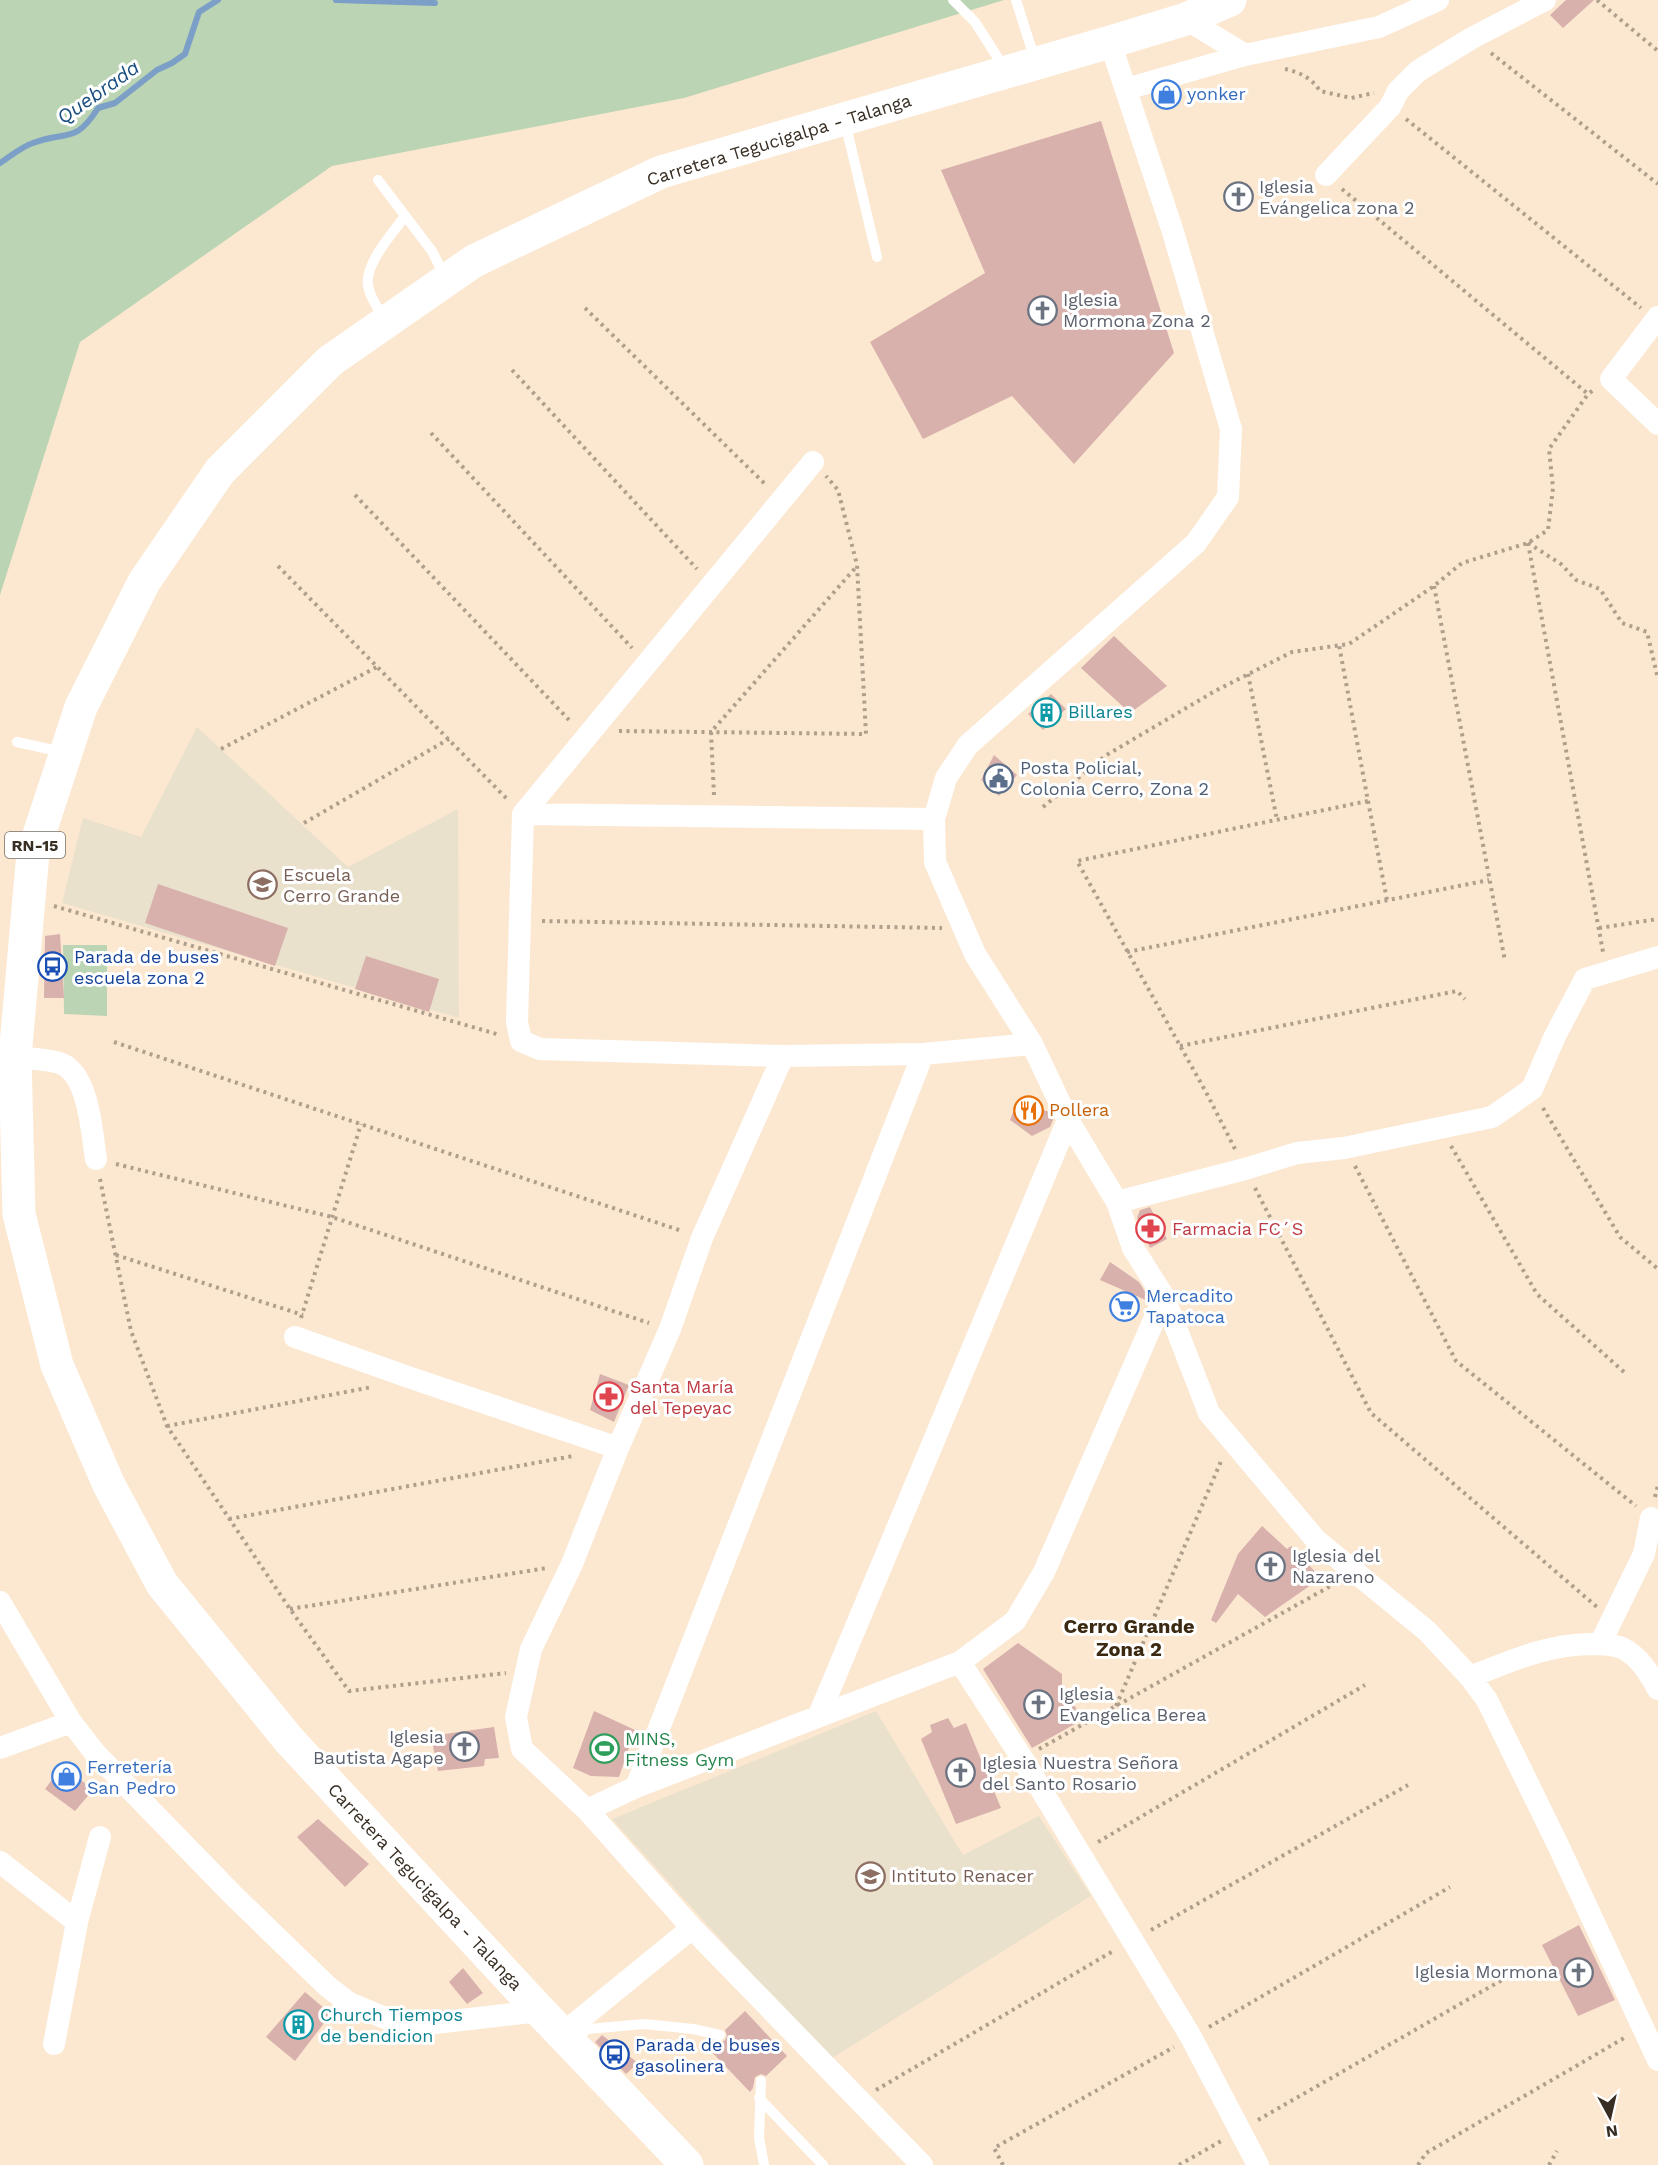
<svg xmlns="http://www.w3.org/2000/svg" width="1658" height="2165" viewBox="0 0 1658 2165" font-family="'Work Sans',sans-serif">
<rect width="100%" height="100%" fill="#fce8d1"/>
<!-- education -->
<path fill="#eae1cc" d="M197,727L348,867L458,809L459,1018L62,903L83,818L141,837Z
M876,1711L963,1855L1039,1816L1091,1896L829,2060L612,1819Z"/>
<!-- green -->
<path fill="#bbd4b3" d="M0,0H1004L684,98L332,166L80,342L0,595Z
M63,945H107V1016L64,1014Z"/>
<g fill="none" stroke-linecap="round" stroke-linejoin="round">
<!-- stream -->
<path stroke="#7b9fc7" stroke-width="6" d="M336,0L435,3
M0,163C11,156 21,147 33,143C66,130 75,145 98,108L115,103L157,70L172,63L185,54L199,12L218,0"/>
</g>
<!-- building -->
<path fill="#d8b0ac" d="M1566,0H1594L1563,28L1550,15Z
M1101,121L1174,353L1074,464L1012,396L923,439L870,342L985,273L941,170Z
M1114,636L1167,686L1130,713L1081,668Z
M1051,694L1066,709L1043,730L1028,714Z
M994,755L1017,775L999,796L981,780Z
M158,884L288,928L275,966L145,923Z
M60,934L64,998H44L45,936Z
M366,956L439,979L429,1012L355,989Z
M1018,1100L1049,1112L1053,1120L1050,1127L1032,1136L1010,1120Z
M1150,1207L1167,1239L1150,1248L1137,1218L1140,1210Z
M1110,1262L1139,1282L1149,1298L1148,1301L1100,1280Z
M600,1374L629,1385L614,1422L590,1410Z
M1262,1526L1287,1549L1291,1546L1321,1578L1265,1617L1238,1594L1216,1623L1211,1620L1238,1554Z
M1018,1643L1062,1674V1689L1084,1719L1032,1748L983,1669Z
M594,1711L635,1730L619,1777L591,1776L573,1768Z
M948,1718L954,1728L966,1723L1001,1808L956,1824L921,1739L932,1732L930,1725Z
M494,1727L499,1758L485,1759L484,1766L438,1771L431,1736Z
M63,1765L93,1790L75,1811L45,1789Z
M318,1819L369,1864L345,1887L297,1837Z
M1579,1925L1615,2000L1578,2016L1542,1945Z
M463,1968L483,1993L467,2004L449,1982Z
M305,1992L331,2014L295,2061L266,2037Z
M745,2011L787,2056L766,2076L761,2074L755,2077L753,2088L750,2092L707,2047L713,2041L722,2042L725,2040L727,2036L725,2030Z
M602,2035L638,2063L626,2074L595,2042Z"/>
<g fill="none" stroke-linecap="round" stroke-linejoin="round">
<!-- path -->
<path stroke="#af9f8d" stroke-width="4" stroke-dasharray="3 4.5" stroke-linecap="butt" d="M1597,0L1658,51
M1491,53L1658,184
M1285,69C1299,72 1312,78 1320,91L1351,98L1374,93
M1406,119L1641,308
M1342,189L1588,394L1595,389
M585,308L766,485
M512,370L697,569
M431,433L632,648
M355,495L571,722
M1528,543L1603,952
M1528,543L1561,564L1576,580L1600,589L1622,623L1647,632L1658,679
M278,566L509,801
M1434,586L1505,961
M1248,674L1277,820
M619,731L866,734L857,565L838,490L826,476
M221,749L377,667
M714,795L711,732L857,566
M1368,801L1387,900
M1043,807L1105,756L1215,691L1292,652L1349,644L1434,586L1462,563L1528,543L1548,530L1553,488L1549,449L1588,394
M304,823L449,739
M54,906L500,1035
M542,921L942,928
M1599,928L1658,919
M1127,952L1489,880
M114,1042L682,1231
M1180,1046L1457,991L1465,999
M1543,1108L1620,1237L1658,1269
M1451,1146L1537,1294L1624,1372
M1235,1149L1207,1094L1077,861L1368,801L1339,645
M116,1164L332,1217L649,1323
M1355,1166L1456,1361L1636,1506
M100,1179L131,1331L167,1426L290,1609L349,1691L506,1673
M1255,1188L1371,1413L1597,1607
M116,1255L303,1315
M301,1318L361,1124
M167,1426L372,1387
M1655,1497L1658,1485
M229,1519L573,1456
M290,1609L547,1568
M1116,1706L1222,1459
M1039,1749L1336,1583
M1098,1842L1365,1685
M1151,1930L1408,1785
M1209,2027L1450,1887
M876,2090L1115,1950
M1258,2120L1502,1980
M1003,2165L994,2148L1174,2047
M1179,2165L1223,2140
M1418,2165L1426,2153L1626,2037
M1549,2165L1557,2151"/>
<!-- lane -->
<path stroke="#fff" stroke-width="10" d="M953,0L975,22L1005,69
M1016,0L1035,60
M845,122L877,257
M378,180L432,251L445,277
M384,319C379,309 369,297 368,285C365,263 393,233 405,216
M17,742L62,752
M571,2040L588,2029L644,2024L693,2029L720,2035
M761,2081L759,2138L764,2165
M759,2098L823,2165"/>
<!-- street -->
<path stroke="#fff" stroke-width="22" d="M1186,19L1245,55L1379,27L1438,0
M1110,42L1173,232L1231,429L1228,497L1196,543L968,745L946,778L934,819L935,862L975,954L1032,1044L1068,1120L1117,1202L1133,1248L1164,1297L1209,1413L1316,1540L1427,1631L1470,1677L1487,1700L1558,1845L1658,2060
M1126,89L1245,55
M1326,175L1390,107L1398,91L1418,71L1472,38L1545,0
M1658,317L1611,379L1658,424
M813,462L523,814L517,1022L521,1041L540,1049L783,1056L923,1054L1032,1044
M523,814L934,819
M783,1056L702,1238L670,1329L618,1448L572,1564L531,1649L516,1717L522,1749L587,1810L692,1928L922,2165
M15,1057C28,1059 51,1059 62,1064C89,1076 92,1134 96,1159
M1117,1202L1245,1169L1297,1153L1344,1148L1492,1117L1532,1089L1555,1036L1585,979L1658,957
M295,1337L414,1379L618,1448
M0,1602L71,1722L95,1753L234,1896L327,1986L349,2003L402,2025L409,2026L540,2011
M1600,1644L1644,1554L1651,1518
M960,1662L1022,1758L1191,2037L1258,2165
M1470,1677C1511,1661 1545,1645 1590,1644C1599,1644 1613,1644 1622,1648C1639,1656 1649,1673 1658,1689
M819,1715L1068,1120
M0,1748L71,1722
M636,1787L923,1054
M587,1810L636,1787L960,1662L1015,1621L1044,1572L1164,1297
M0,1862L77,1922
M562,2034L692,1928
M54,2044L77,1922L100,1837"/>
<!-- primary -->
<path stroke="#fff" stroke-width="33" d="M687,2165L540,2011L289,1740L162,1584L109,1485L57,1365L19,1214L15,1057L33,853L81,707L144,582L220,471L330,361L474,261L661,172L1110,42L1186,19L1230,0"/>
</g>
<!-- icons -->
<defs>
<symbol id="shop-ring" viewBox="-11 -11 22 22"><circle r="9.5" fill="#fff" stroke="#3f7fe0" stroke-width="1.5"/><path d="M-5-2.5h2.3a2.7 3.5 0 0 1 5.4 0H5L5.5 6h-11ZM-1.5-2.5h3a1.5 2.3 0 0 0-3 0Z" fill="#3f7fe0"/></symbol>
<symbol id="church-ring" viewBox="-11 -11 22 22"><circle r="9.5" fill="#fff" stroke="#6b7280" stroke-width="1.5"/><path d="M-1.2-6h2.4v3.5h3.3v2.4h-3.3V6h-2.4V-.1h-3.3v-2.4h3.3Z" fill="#6b7280"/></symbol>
<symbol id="building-ring" viewBox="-11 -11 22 22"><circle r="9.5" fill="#fff" stroke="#0f9aa8" stroke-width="1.5"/><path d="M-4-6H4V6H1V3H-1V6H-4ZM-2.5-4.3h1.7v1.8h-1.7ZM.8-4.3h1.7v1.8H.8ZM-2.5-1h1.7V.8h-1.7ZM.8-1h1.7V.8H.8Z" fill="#0f9aa8"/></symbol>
<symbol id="civic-ring" viewBox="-11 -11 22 22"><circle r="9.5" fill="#fff" stroke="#5c6f8a" stroke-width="1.5"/><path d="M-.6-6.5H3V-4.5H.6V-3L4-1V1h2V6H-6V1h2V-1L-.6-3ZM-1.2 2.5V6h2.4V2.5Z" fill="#5c6f8a"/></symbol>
<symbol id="school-ring" viewBox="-11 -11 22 22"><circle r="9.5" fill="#fff" stroke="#8d6e63" stroke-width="1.5"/><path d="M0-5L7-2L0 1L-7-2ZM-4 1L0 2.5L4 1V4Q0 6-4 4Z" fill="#8d6e63"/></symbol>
<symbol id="bus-ring" viewBox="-11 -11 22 22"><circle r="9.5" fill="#fff" stroke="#1a4fb4" stroke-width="1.5"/><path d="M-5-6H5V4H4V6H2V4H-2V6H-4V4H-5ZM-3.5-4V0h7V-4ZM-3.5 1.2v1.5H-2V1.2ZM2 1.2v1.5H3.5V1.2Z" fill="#1a4fb4"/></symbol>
<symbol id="restaurant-ring" viewBox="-11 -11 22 22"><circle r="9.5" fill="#fff" stroke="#e8710a" stroke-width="1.5"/><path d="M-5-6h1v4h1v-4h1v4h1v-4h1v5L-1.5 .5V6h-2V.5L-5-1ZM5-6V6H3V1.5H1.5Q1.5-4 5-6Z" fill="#e8710a"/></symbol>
<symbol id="pharmacy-ring" viewBox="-11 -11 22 22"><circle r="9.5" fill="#fff" stroke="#e0444e" stroke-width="1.5"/><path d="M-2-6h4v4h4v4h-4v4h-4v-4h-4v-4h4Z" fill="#e0444e"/></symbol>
<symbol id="supermarket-ring" viewBox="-11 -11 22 22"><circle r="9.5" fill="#fff" stroke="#3f7fe0" stroke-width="1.5"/><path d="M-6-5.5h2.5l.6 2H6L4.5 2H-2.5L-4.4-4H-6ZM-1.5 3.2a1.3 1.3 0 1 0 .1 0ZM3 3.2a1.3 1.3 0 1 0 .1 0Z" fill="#3f7fe0"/></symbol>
<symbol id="stadium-ring" viewBox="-11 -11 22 22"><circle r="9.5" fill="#fff" stroke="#2e9e5b" stroke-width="1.5"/><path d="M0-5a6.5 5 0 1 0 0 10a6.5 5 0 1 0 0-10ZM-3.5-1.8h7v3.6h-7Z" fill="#2e9e5b"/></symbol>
</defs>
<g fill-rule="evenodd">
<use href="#shop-ring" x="1150" y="78" width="33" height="33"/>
<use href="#church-ring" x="1222" y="180" width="33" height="33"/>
<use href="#church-ring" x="1026" y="294" width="33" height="33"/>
<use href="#building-ring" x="1030" y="696" width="33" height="33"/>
<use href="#civic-ring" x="982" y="762" width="33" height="33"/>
<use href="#school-ring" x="246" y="868" width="33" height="33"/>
<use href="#bus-ring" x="36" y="950" width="33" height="33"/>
<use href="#restaurant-ring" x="1012" y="1094" width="33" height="33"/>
<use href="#pharmacy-ring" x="1134" y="1212" width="33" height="33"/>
<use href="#supermarket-ring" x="1108" y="1290" width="33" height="33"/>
<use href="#pharmacy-ring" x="592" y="1380" width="33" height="33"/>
<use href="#church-ring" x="1254" y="1550" width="33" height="33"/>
<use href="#church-ring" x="1022" y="1688" width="33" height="33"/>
<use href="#church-ring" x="448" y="1730" width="33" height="33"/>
<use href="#stadium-ring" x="588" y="1732" width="33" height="33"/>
<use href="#church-ring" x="944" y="1756" width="33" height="33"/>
<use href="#shop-ring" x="50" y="1760" width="33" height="33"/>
<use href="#school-ring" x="854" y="1860" width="33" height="33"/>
<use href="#church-ring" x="1562" y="1956" width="33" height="33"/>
<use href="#building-ring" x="282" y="2008" width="33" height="33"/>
<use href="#bus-ring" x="598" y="2038" width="33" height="33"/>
</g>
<g text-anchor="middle" stroke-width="6" stroke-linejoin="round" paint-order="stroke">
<!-- shield labels -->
<rect fill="#fff" stroke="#746d65" stroke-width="1.5" x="5" y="832" width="60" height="26" rx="4.5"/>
<g font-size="16" font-weight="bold" fill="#382e23">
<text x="35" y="851">RN-15</text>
</g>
<!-- shop labels -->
<g font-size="18" fill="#366cbe" stroke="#fff" text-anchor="start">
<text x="1187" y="100">yonker</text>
<text x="1146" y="1302">Mercadito<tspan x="1146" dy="21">Tapatoca</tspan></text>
<text x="87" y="1773">Ferretería<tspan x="87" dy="21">San Pedro</tspan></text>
</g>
<!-- street labels -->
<g font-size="18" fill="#382e23" stroke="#fff">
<text transform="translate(779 140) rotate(-17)" y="6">Carretera Tegucigalpa - Talanga</text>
<text transform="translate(425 1887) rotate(47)" y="6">Carretera Tegucigalpa - Talanga</text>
</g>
<!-- worship labels -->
<g font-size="18" fill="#5b616d" stroke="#fff" text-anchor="start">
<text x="1259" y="193">Iglesia<tspan x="1259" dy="21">Evángelica zona 2</tspan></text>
<text x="1063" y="306">Iglesia<tspan x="1063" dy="21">Mormona Zona 2</tspan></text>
<text x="1292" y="1562">Iglesia del<tspan x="1292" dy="21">Nazareno</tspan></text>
<text x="1059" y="1700">Iglesia<tspan x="1059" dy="21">Evangelica Berea</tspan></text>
<text x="444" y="1743" text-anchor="end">Iglesia<tspan x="444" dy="21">Bautista Agape</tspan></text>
<text x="982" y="1769">Iglesia Nuestra Señora<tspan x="982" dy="21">del Santo Rosario</tspan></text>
<text x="1558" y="1978" text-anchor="end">Iglesia Mormona</text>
</g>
<!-- culture labels -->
<g font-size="18" fill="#0d838f" stroke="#fff" text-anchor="start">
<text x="1068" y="718">Billares</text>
<text x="320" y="2021">Church Tiempos<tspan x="320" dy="21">de bendicion</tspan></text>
</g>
<!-- service labels -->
<g font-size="18" fill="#4e5e75" stroke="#fff" text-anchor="start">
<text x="1020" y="774">Posta Policial,<tspan x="1020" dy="21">Colonia Cerro, Zona 2</tspan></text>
</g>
<!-- education labels -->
<g font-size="18" fill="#785e54" stroke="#fff" text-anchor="start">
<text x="283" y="881">Escuela<tspan x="283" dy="21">Cerro Grande</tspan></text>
<text x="891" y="1882">Intituto Renacer</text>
</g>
<!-- transit labels -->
<g font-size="18" fill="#164399" stroke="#fff" text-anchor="start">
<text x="74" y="963">Parada de buses<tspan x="74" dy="21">escuela zona 2</tspan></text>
<text x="635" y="2051">Parada de buses<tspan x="635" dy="21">gasolinera</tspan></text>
</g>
<!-- food labels -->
<g font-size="18" fill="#c56008" stroke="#fff" text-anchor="start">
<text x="1049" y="1116">Pollera</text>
</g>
<!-- health labels -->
<g font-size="18" fill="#be3a42" stroke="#fff" text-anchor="start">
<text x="1172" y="1235">Farmacia FC´S</text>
<text x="630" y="1393">Santa María<tspan x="630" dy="21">del Tepeyac</tspan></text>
</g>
<!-- leisure labels -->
<g font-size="18" fill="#27864d" stroke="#fff" text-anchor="start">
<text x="625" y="1745">MINS,<tspan x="625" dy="21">Fitness Gym</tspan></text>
</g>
<!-- water labels -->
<g font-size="20" font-style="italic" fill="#184d81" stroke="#fff">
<text transform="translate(98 92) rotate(-35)" y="7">Quebrada</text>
</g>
<!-- neighbourhood labels -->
<g font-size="20" font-weight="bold" fill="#3c2911" stroke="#fff">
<text x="1129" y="1633">Cerro Grande<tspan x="1129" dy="23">Zona 2</tspan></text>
</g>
</g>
<!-- north arrow -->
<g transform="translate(1610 2117) rotate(172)" stroke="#ffffff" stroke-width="4.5" paint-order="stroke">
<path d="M0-4.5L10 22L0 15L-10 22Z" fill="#382e23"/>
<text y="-9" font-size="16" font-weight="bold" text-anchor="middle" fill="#382e23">N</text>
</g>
</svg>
